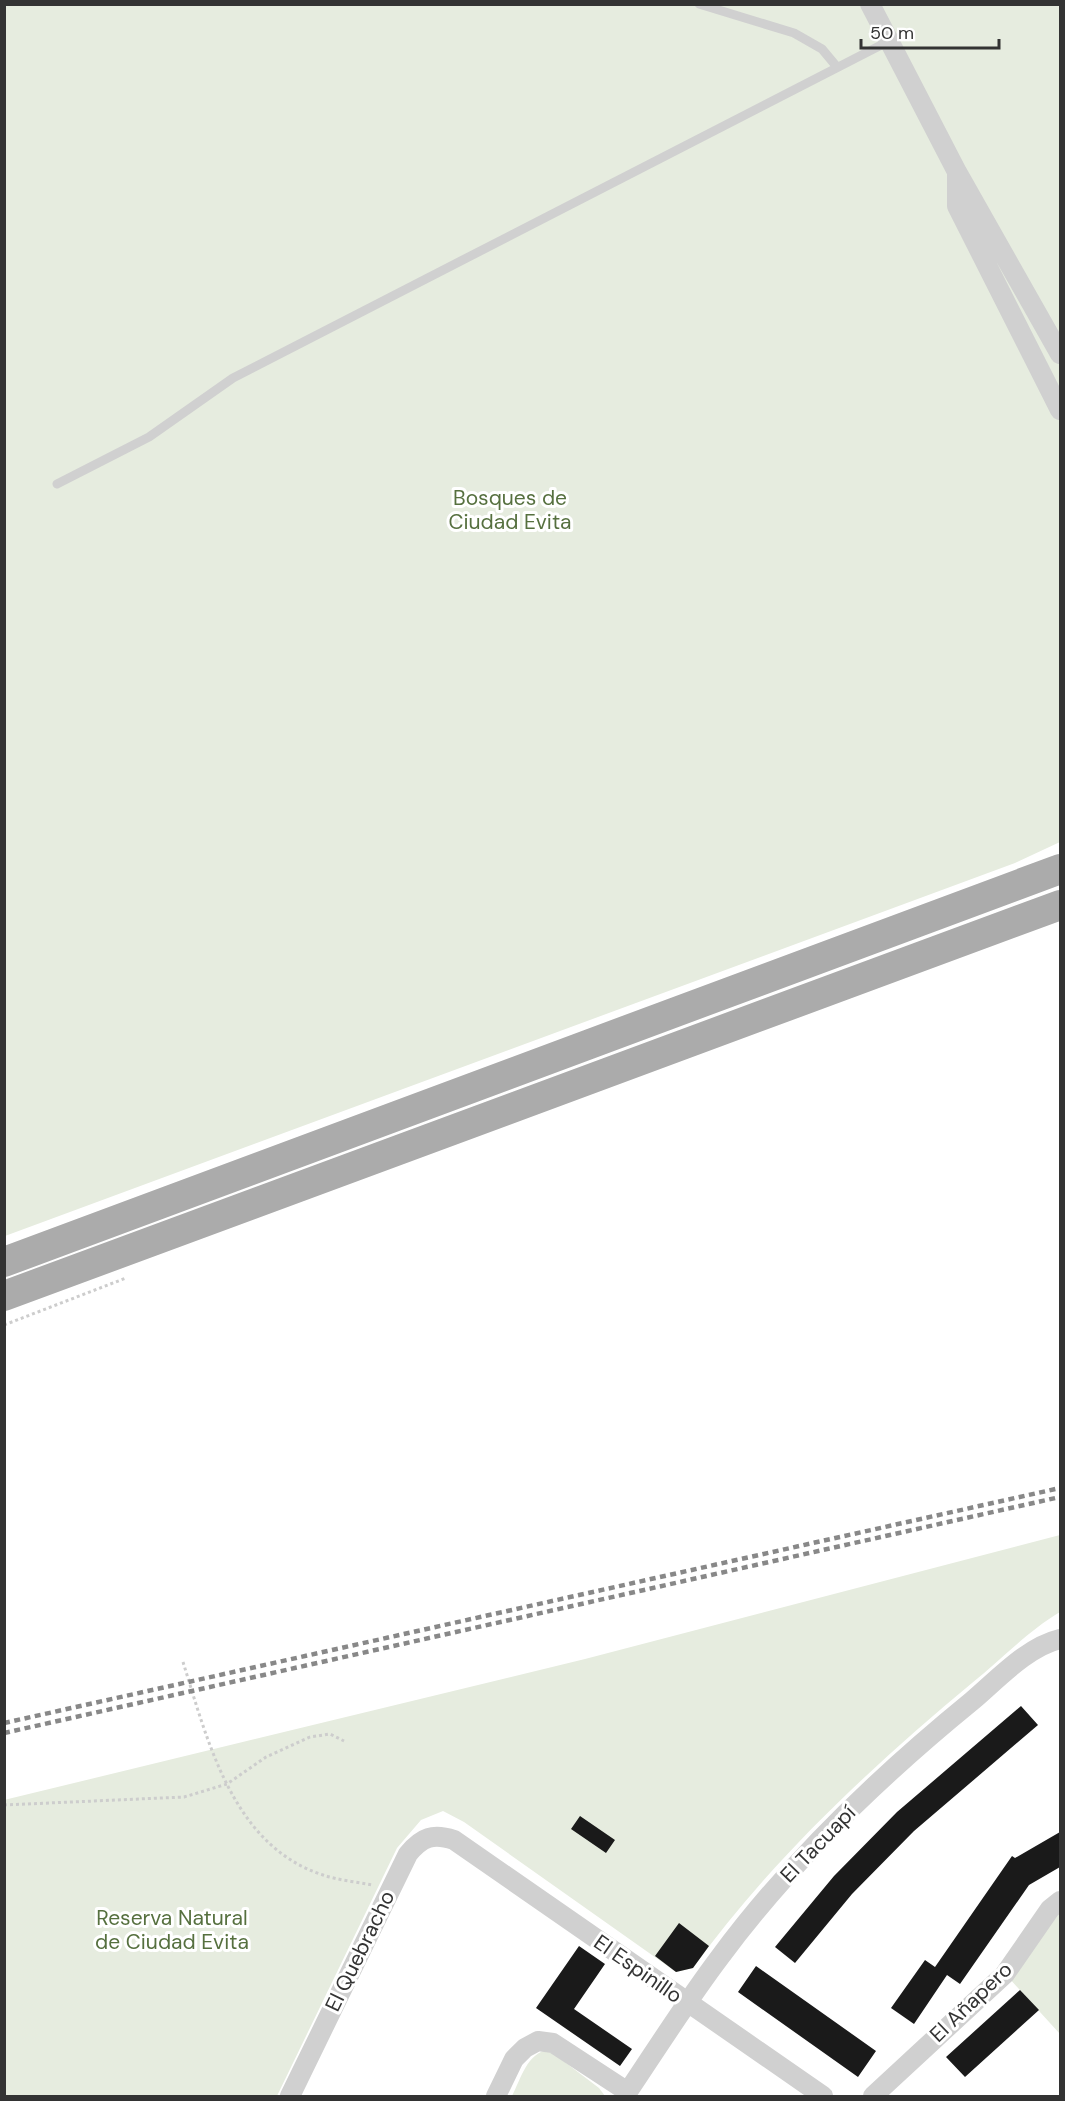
<svg xmlns="http://www.w3.org/2000/svg" width="1065" height="2101" viewBox="0 0 1065 2101" font-family="'DM Sans',sans-serif">
<rect width="100%" height="100%" fill="#fff"/>
<!-- green -->
<path fill="#e6ecdf" d="M5,5H1060V842L1015,863L5,1236Z
M1060,1535V1612C1029,1630 1001,1660 972,1683C870,1768 771,1860 693,1968L676,1972L464,1822L443,1811L421,1820L397,1848L277,2096H5L4,1800L585,1659Z
M1060,1909V2034L1009,1978Z
M549,2050L599,2088L605,2096H512C521,2079 527,2052 549,2050Z"/>
<!-- building -->
<path fill="#1a1a1a" d="M1021,1706L1038,1725L914,1831L852,1894L795,1963L775,1947L834,1876L897,1812Z
M580,1816L615,1840L606,1853L571,1829Z
M1060,1832V1867L1029,1885L960,1984L947,1975L914,2024L891,2008L925,1960L935,1967L1012,1856L1015,1858Z
M679,1923L709,1946L693,1968L676,1972L655,1956Z
M579,1946L605,1964L574,2009L632,2049L620,2066L536,2008Z
M756,1966L876,2051L858,2077L738,1992Z
M1020,1990L1039,2010L965,2077L946,2057Z"/>
<g fill="none" stroke-linecap="round" stroke-linejoin="round">
<!-- path -->
<path stroke="#cdcdcd" stroke-width="3" stroke-dasharray="3 3" stroke-linecap="butt" d="M4,1325L126,1278
M183,1662C208,1742 233,1846 323,1875C338,1880 356,1882 372,1885
M4,1805L184,1797L227,1784L266,1757L310,1737L330,1734L344,1741"/>
<!-- service -->
<path stroke="#d0d0d0" stroke-width="9" d="M699,4L794,33L822,49L837,67
M57,484L149,437L233,378L889,41"/>
<!-- minor -->
<path stroke="#d0d0d0" stroke-width="20" d="M870,4L957,172L1060,354
M957,172V206L1060,410
M290,2096L408,1854C422,1837 433,1833 454,1840L823,2096
M496,2096L514,2059L525,2048L538,2041L553,2043L628,2092
M625,2096C656,2050 686,2002 720,1957C791,1861 880,1776 972,1701C998,1679 1027,1647 1060,1639
M873,2096L1005,1974L1050,1909L1060,1901"/>
<!-- primary -->
<path stroke="#ababab" stroke-width="30" d="M4,1262L1060,869
M4,1296L1060,905"/>
<!-- rail -->
<path stroke="#888" stroke-width="4.5" stroke-dasharray="6 4.5" stroke-linecap="butt" d="M4,1723L1060,1488
M4,1733L1060,1497"/>
</g>
<g text-anchor="middle" stroke-width="6" stroke-linejoin="round" paint-order="stroke">
<!-- park labels -->
<g font-size="21" fill="#56703f" stroke="#fff">
<text x="510" y="505">Bosques de<tspan x="510" dy="24">Ciudad Evita</tspan></text>
<text x="172" y="1925">Reserva Natural<tspan x="172" dy="24">de Ciudad Evita</tspan></text>
</g>
<!-- street labels -->
<g font-size="21" fill="#333" stroke="#fff">
<text transform="translate(818 1844) rotate(-46)" y="7">El Tacuapí</text>
<text transform="translate(360 1951) rotate(-64)" y="7">El Quebracho</text>
<text transform="translate(638 1969) rotate(35)" y="7">El Espinillo</text>
<text transform="translate(971 2002) rotate(-44)" y="7">El Añapero</text>
</g>
</g>
<!-- border -->
<rect width="1065" height="2101" fill="none" stroke="#333333" stroke-width="12"/>
<!-- scale -->
<path d="M861 39v9h138v-9" fill="none" stroke="#333333" stroke-width="3"/>
<text x="870" y="39" font-size="18" fill="#333333" stroke="#ffffff" stroke-width="4.5" paint-order="stroke">50 m</text>
</svg>
